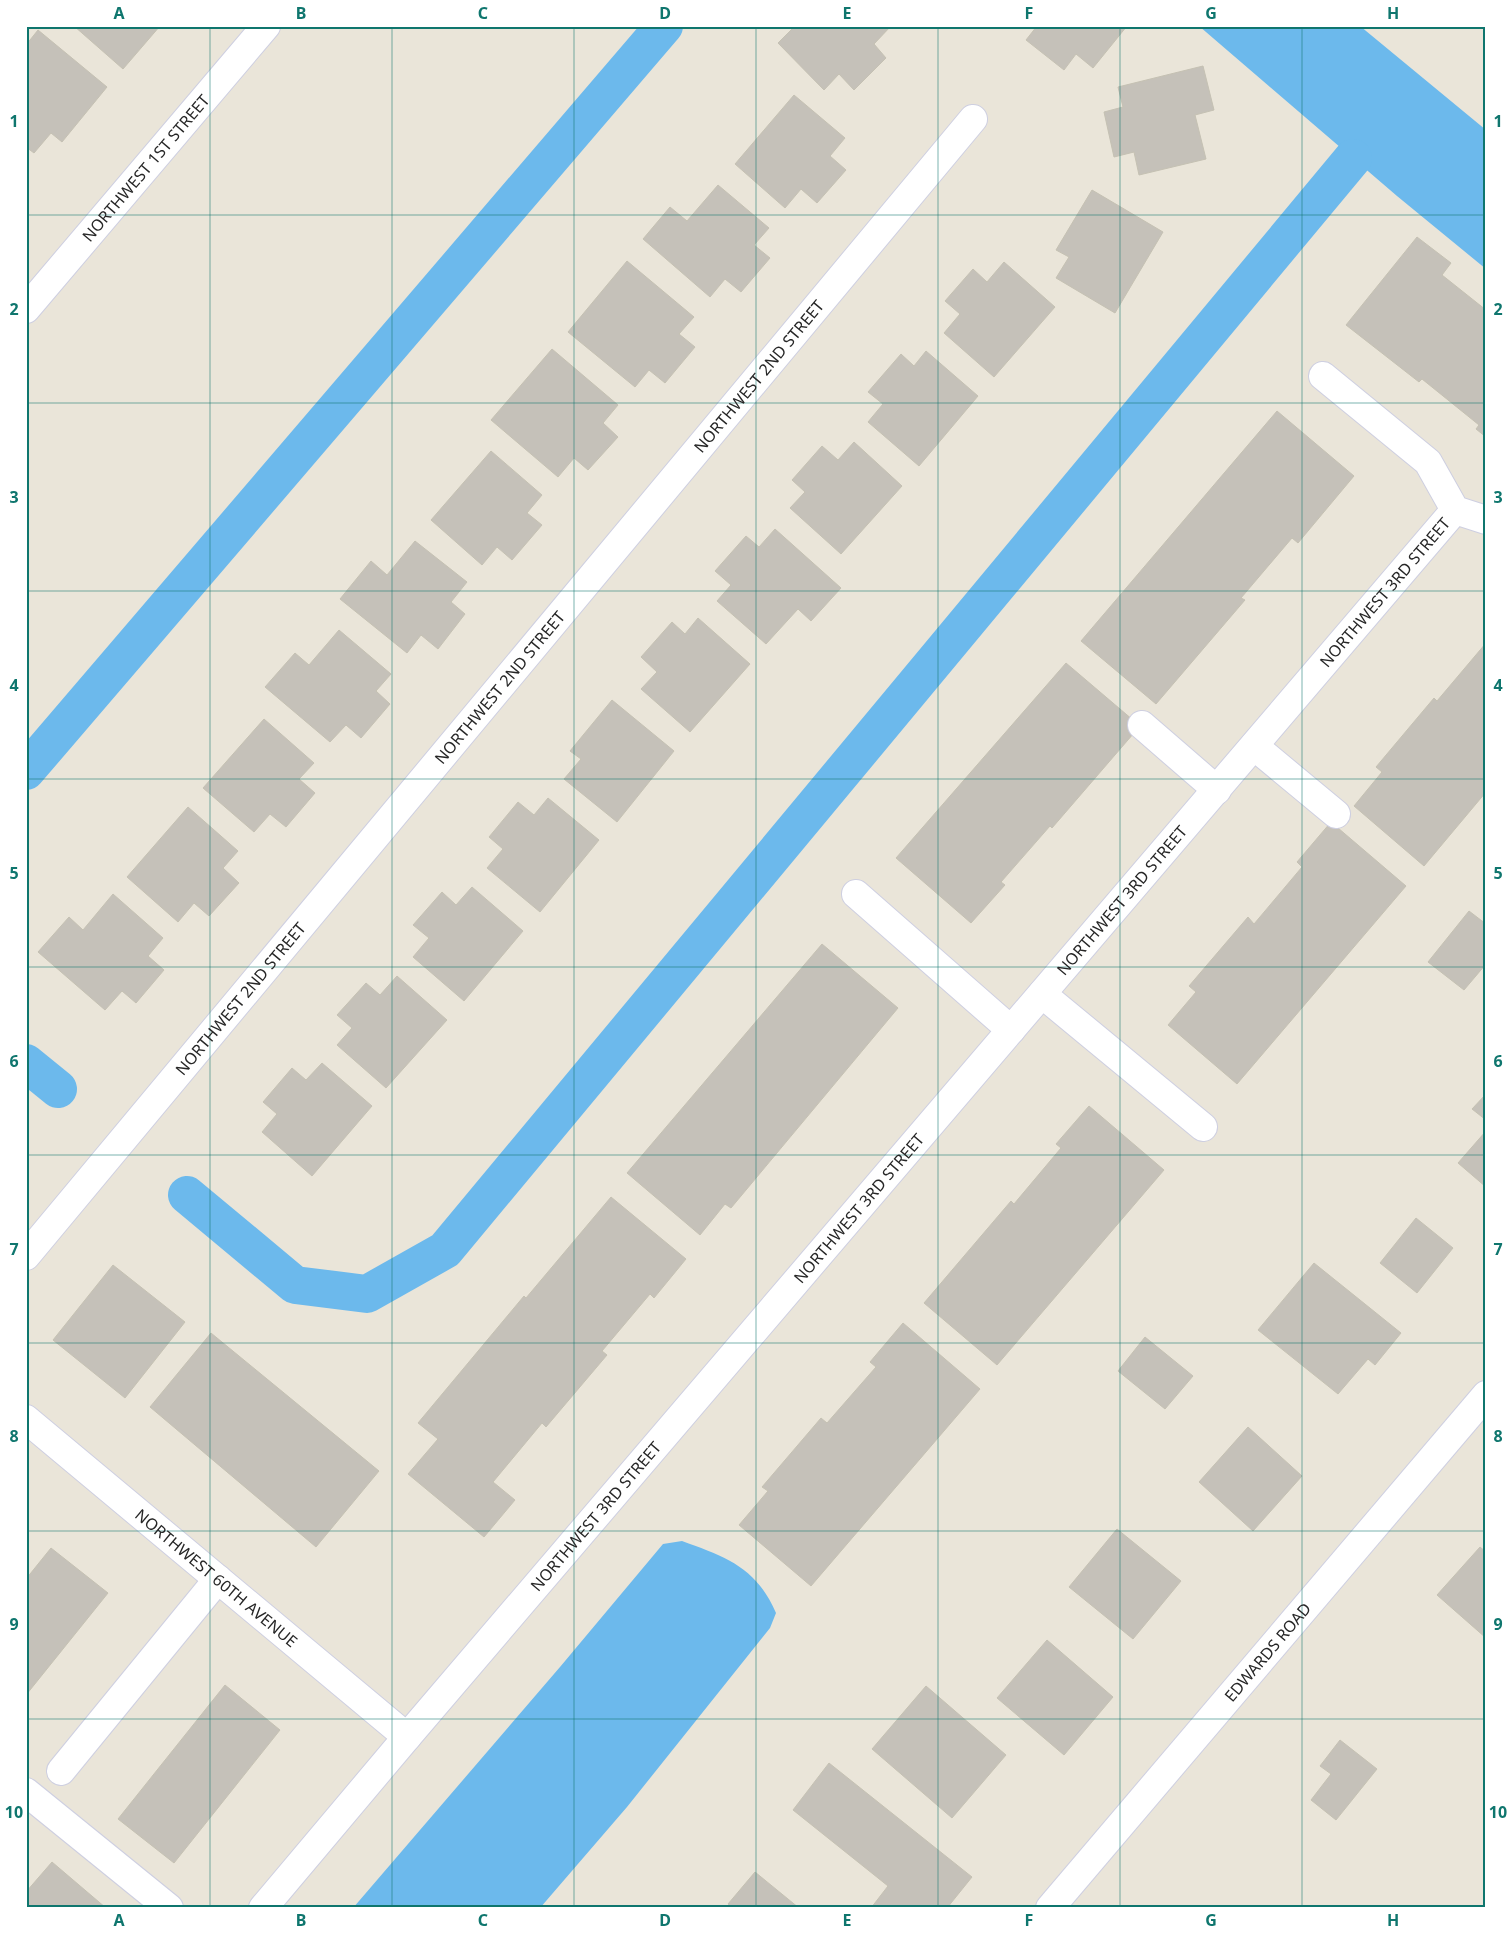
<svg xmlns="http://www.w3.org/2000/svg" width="1512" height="1934" viewBox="0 0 1512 1934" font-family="'Noto Sans',sans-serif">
<rect width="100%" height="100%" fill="#eae5d9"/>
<!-- water -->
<path fill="#6cb9ec" d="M1199,26H1360L1486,130V269L1397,196Z
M682,1541C726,1557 756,1567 776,1613L770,1628L627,1807L540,1908H353L560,1667L663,1544Z"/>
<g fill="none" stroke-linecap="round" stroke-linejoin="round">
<!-- canal -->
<path stroke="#6cb9ec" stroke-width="38" d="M26,771L664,26
M26,1063L58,1089
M187,1195L295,1285L367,1294L445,1250L1353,158"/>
</g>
<!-- building -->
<path fill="#c5c1b9" stroke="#c5c1b3" d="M74,26H160L123,69Z
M795,26H891L874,44L886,58L854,90L839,74L824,90L778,43Z
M1037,26H1127L1093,68L1076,54L1064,70L1026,40Z
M38,30L107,87L62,142L51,133L34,153L26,147V45Z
M1203,66L1214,110L1195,115L1206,159L1139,175L1134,152L1114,157L1104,112L1123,107L1118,87Z
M794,95L845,138L830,156L846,170L817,203L801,189L785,208L735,164Z
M718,185L769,228L754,245L770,258L741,292L725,279L710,297L643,239L670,207L687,221Z
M1092,190L1163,232L1115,313L1056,278L1069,257L1056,250Z
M1417,237L1451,263L1442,275L1486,310V437L1476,429L1479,425L1422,379L1419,382L1346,325Z
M627,261L694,317L679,334L695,347L665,383L649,370L635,387L568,332Z
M1004,262L1055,307L994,377L944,333L960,314L945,301L973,269L987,282Z
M552,349L618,405L603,423L618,437L588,470L574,458L558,477L491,420Z
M926,351L978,396L919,466L868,422L883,404L868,392L901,354L914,366Z
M1277,411L1354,476L1298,543L1292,538L1241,598L1245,600L1156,704L1081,641Z
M854,442L902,486L841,554L790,508L805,492L792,480L822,446L838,460Z
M491,451L542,495L527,513L542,525L512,560L497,547L482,565L431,520Z
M775,529L841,588L811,621L798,609L766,644L717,601L731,585L715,571L746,536L759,547Z
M415,541L467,582L451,602L465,614L438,649L421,635L407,653L340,599L371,561L387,575Z
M698,618L750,664L690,732L641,689L657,672L641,657L672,622L685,634Z
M339,630L391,674L376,691L390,704L361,738L346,725L330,742L265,687L295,653L309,665Z
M1486,643V792L1424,866L1354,806L1382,772L1376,767L1434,698L1437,701Z
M1066,663L1140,726L1052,828L1050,826L1001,882L1005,885L971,923L896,858Z
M612,700L674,751L617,822L564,779L581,759L570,751Z
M264,719L314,763L299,779L315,793L286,827L270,814L254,832L203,788Z
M548,798L599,840L540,912L487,868L503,849L489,837L518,802L534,815Z
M188,807L238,851L223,868L239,883L209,916L194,903L178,922L127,877Z
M1331,822L1406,886L1237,1084L1168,1025L1196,992L1189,986L1248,917L1254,924L1302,867L1297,862Z
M472,887L523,931L464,1001L413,957L429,938L413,925L442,892L456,905Z
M113,894L163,938L148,956L164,970L136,1003L122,991L105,1010L38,952L69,917L83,930Z
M1469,911L1486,924V964L1464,990L1428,962Z
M822,944L898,1008L731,1208L725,1204L700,1235L627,1173Z
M397,976L447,1020L386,1088L337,1045L352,1028L337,1015L366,983L380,995Z
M322,1063L372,1106L312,1176L262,1132L277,1114L263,1102L292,1068L306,1080Z
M1486,1094V1120L1472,1109Z
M1089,1106L1164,1170L997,1365L924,1303L1011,1201L1014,1204L1061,1148L1056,1144Z
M1486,1131V1187L1458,1163Z
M611,1197L686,1259L654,1298L650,1294L602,1351L607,1355L546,1427L542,1423L493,1482L515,1500L484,1537L408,1474L438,1439L418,1423L524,1296L526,1298Z
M1416,1218L1453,1248L1417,1293L1380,1263Z
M1314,1263L1401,1333L1375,1365L1368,1359L1338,1394L1258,1330Z
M113,1265L185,1322L125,1398L53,1340Z
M903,1323L980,1389L811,1586L739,1525L768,1491L762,1487L821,1418L827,1423L876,1367L870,1362Z
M211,1333L379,1471L316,1547L150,1407Z
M1145,1337L1193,1376L1165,1409L1118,1371Z
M1248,1427L1302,1476L1253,1531L1199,1482Z
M1117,1529L1181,1581L1133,1639L1069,1587Z
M1480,1547L1486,1552V1638L1437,1595Z
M51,1548L108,1593L26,1695V1579Z
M1047,1640L1113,1697L1064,1755L997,1698Z
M225,1685L280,1730L174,1863L118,1819Z
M926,1686L1006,1755L952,1818L872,1749Z
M1340,1740L1377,1769L1336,1820L1311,1800L1331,1774L1320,1766Z
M829,1763L972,1877L947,1908H871L888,1886L793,1810Z
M52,1862L106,1908H26V1892Z
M755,1872L799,1908H733L728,1904Z"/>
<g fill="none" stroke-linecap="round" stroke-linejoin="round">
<defs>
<g id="minor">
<path id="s1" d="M26,309L266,26"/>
<path d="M1323,376L1428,462L1455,510L1486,520"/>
<path d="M1142,725L1217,790"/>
<path d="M1254,746L1336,814"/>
<path d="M856,894L1011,1030"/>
<path d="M1042,994L1203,1127"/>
<path id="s2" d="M26,1256L973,119"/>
<path id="s3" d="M26,1419L407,1737"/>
<path d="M61,1771L218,1579"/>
<path d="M26,1792L169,1908"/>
<path id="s4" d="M263,1908L407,1737L1455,510"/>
<path id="s5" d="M1050,1908L1486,1395"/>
</g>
</defs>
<!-- minor casing -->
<use href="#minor" stroke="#cecfe1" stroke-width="30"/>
<!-- minor -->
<use href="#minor" stroke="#fff" stroke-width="28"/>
</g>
<!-- grid -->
<path fill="none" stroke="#0f766e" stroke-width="1" stroke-opacity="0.55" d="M210,26V1908M392,26V1908M574,26V1908M756,26V1908M938,26V1908M1120,26V1908M1302,26V1908M26,215H1486M26,403H1486M26,591H1486M26,779H1486M26,967H1486M26,1155H1486M26,1343H1486M26,1531H1486M26,1719H1486"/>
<g text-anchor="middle" stroke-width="4.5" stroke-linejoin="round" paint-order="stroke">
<!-- street labels -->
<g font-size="16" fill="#272727" stroke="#fff">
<text dy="6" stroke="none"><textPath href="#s1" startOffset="185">NORTHWEST 1ST STREET</textPath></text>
<text dy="6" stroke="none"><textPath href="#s2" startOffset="1145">NORTHWEST 2ND STREET</textPath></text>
<text dy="6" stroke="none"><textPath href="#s4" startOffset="1729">NORTHWEST 3RD STREET</textPath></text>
<text dy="6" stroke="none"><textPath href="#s2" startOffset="740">NORTHWEST 2ND STREET</textPath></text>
<text dy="6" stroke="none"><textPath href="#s4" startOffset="1324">NORTHWEST 3RD STREET</textPath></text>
<text dy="6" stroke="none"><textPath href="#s2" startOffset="335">NORTHWEST 2ND STREET</textPath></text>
<text dy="6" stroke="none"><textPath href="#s4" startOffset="919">NORTHWEST 3RD STREET</textPath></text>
<text dy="6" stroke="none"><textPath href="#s4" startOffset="514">NORTHWEST 3RD STREET</textPath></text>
<text dy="6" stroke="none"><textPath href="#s3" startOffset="248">NORTHWEST 60TH AVENUE</textPath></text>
<text dy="6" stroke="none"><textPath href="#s5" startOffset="336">EDWARDS ROAD</textPath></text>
</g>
</g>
<!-- border -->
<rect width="1512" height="1934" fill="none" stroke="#ffffff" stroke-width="55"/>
<rect x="28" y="28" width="1456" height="1878" fill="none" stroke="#0f766e" stroke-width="2"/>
<g font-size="16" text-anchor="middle" font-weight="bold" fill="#0f766e">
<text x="119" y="19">A</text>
<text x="301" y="19">B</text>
<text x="483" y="19">C</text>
<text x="665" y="19">D</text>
<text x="847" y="19">E</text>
<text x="1029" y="19">F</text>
<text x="1211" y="19">G</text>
<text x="1393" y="19">H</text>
<text x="14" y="127">1</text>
<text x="1498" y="127">1</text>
<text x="14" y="315">2</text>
<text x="1498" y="315">2</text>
<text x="14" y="503">3</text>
<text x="1498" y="503">3</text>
<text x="14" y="691">4</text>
<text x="1498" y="691">4</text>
<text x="14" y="879">5</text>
<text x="1498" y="879">5</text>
<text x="14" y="1067">6</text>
<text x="1498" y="1067">6</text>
<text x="14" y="1255">7</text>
<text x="1498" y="1255">7</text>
<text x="14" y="1442">8</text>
<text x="1498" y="1442">8</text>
<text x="14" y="1630">9</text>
<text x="1498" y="1630">9</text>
<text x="14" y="1818">10</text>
<text x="1498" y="1818">10</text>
<text x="119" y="1926">A</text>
<text x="301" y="1926">B</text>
<text x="483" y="1926">C</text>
<text x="665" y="1926">D</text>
<text x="847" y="1926">E</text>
<text x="1029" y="1926">F</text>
<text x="1211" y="1926">G</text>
<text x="1393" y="1926">H</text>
</g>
</svg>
